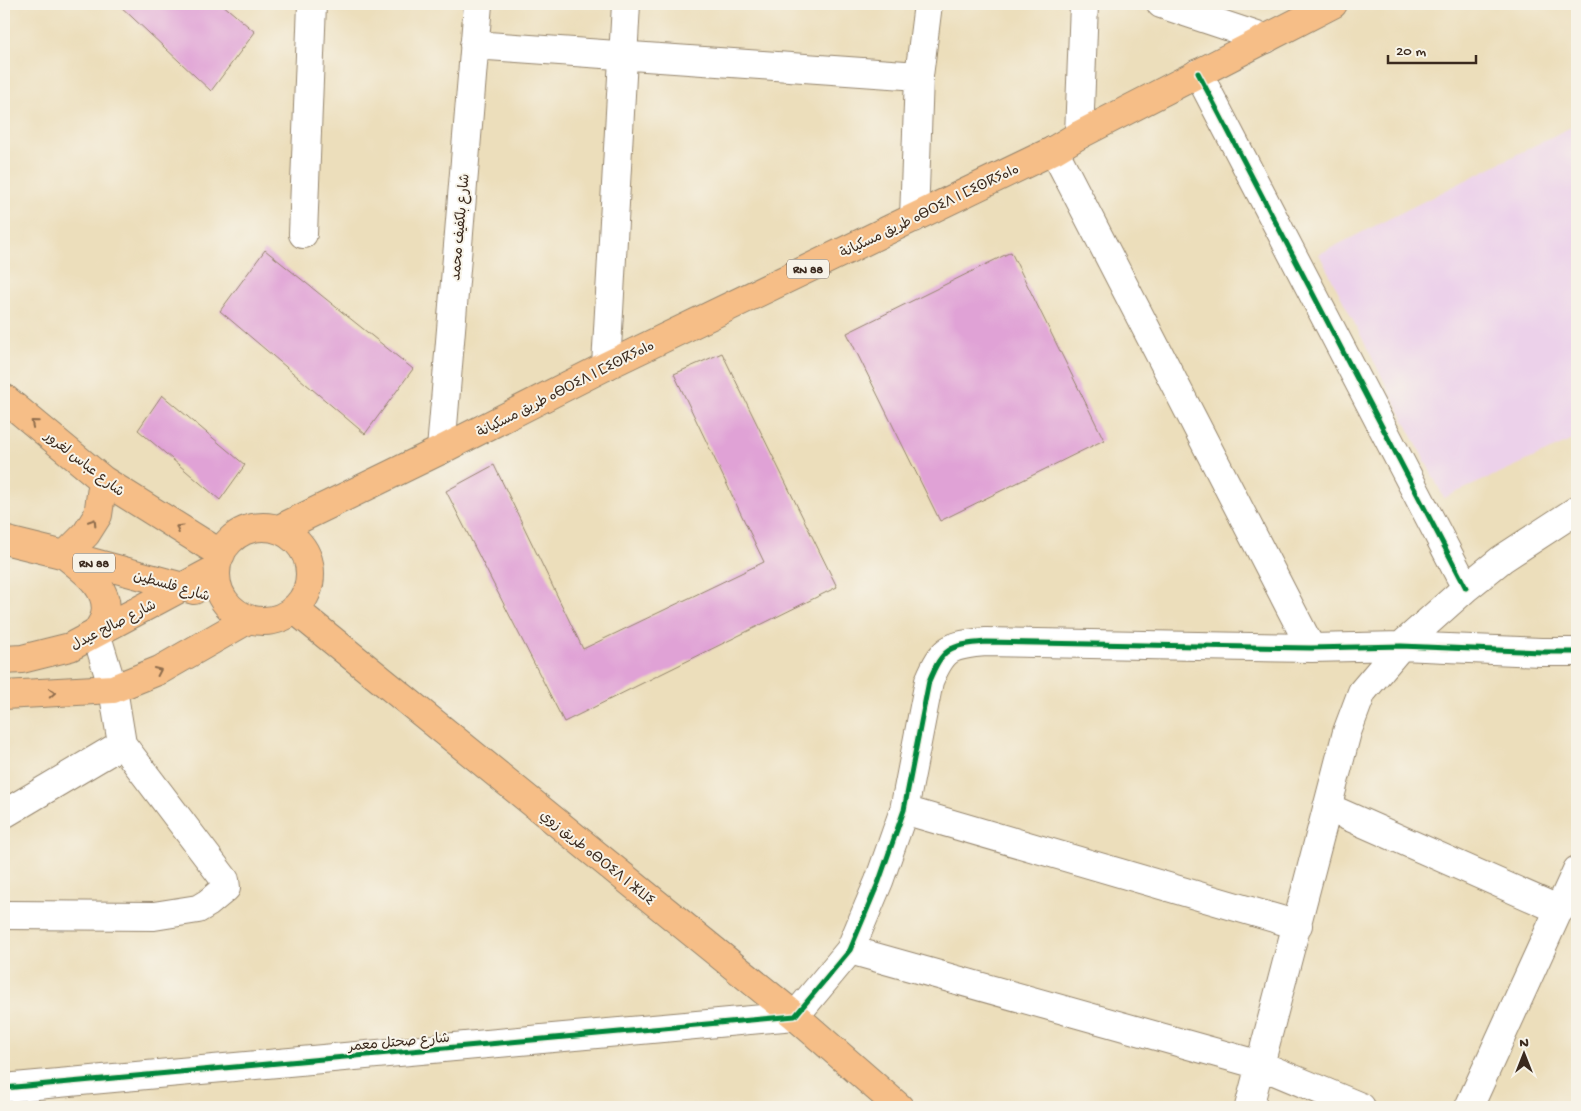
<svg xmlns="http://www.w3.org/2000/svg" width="1581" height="1111" viewBox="0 0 1581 1111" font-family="'Gochi Hand','Playpen Sans Arabic','Noto Sans Tifinagh',sans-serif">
<rect width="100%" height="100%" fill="#f7f3e8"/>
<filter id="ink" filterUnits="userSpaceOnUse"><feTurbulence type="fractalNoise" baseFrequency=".02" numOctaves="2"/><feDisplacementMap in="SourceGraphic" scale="10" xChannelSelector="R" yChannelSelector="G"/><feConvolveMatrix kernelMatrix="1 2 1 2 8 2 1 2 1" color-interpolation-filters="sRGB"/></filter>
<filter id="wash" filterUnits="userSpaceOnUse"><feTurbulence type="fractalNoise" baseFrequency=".0096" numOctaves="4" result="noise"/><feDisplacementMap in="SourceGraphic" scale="20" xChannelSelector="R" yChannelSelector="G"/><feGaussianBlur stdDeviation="1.12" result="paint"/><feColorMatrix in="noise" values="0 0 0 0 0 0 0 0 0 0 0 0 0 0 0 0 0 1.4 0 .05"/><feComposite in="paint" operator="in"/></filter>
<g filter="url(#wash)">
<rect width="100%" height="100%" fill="#ecdebb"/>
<!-- built -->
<path fill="#ecd1ea" d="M1577,124V438L1444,498L1319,254Z"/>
<g id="blocks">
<!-- building -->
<path fill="#e0a2d6" d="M118,4H222L255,32L211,91Z
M265,250L413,369L365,434L220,311Z
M1011,252L1104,440L940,521L847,333Z
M722,353L837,587L564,722L446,491L494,465L583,649L764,562L674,374Z
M162,395L245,465L220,500L138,430Z"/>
</g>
</g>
<g filter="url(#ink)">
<use href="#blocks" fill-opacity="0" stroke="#94846c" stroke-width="1"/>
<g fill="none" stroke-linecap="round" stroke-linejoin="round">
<defs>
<path id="street" d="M1161,4L1266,39
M474,45L919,76
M1198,73L1466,588
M1079,135L1084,4
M1054,150L1311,648
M914,218L919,76L928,4
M303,234L312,4
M606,366L626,4
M441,450L478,4
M1327,807L1560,910
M904,810L1298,925
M4,814L122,744
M4,915L154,916L198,909L208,903L226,888L225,880L122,744L113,689L96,633
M850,950L1260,1065L1361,1107
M4,1088L795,1016L850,950L879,881L904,810L929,681C943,648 949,645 986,642L1311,648L1401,646L1541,652H1577
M1249,1107L1347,732L1362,692L1401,646L1466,588L1502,559L1577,510
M1469,1107L1577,870"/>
<path id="primary" d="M4,398L103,480L221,554
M216 574a47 47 0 1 1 94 0a47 47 0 1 1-94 0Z
M279,529L441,450L606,366L1054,150L1079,135L1333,4
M4,540L65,555L194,590
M294,609L795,1016L899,1107
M96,633C99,628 104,621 105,615C111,588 83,570 65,555L86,534L98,515L103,480
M4,660L22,659L70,647L216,569
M4,695L113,689L160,670L249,619"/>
</defs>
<!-- street casing -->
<use href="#street" stroke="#94846c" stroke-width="30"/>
<!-- primary casing -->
<use href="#primary" stroke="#94846c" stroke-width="30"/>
<!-- street -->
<use href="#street" stroke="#fff" stroke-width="28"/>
<!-- primary -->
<use href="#primary" stroke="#f6be87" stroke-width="28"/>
<defs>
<path id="cycleway" d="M1198,73L1466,588
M4,1088L795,1016L850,950L879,881L904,810L929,681C943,648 949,645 986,642L1311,648L1401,646L1541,652H1577"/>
</defs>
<!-- cycleway casing -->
<use href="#cycleway" stroke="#f7f3e8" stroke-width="8"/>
<!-- cycleway -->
<use href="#cycleway" stroke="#00873e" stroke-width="5"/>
</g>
<!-- one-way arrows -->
<defs><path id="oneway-chevron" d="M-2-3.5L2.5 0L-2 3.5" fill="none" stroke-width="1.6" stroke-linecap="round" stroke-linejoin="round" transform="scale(1.25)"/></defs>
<g stroke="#8f6d4d">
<use href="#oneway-chevron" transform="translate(34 423) rotate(-140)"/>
<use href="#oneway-chevron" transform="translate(93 522) rotate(-58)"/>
<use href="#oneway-chevron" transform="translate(179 528) rotate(-148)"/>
<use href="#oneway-chevron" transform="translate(158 671) rotate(-25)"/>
<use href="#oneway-chevron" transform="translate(52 693) rotate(-3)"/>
</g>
</g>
<g text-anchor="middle" stroke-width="4" stroke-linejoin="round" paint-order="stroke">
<!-- shield labels -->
<g fill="#f7f3e8" stroke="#73665b" stroke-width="1">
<rect x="787" y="259.5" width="42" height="19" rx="4"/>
<rect x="73" y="553.5" width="42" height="19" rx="4"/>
</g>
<g font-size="12" font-weight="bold" fill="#3b2a1e">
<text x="808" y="273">RN 88</text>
<text x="94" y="567">RN 88</text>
</g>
<!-- street labels -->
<g font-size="14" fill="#3b2a1e" stroke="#f7f3e8">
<text transform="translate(929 210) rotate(-26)" y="5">طريق مسكيانة ⴰⴱⵔⵉⴷ ⵏ ⵎⵉⵙⴽⵢⴰⵏⴰ</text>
<text transform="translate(459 227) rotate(-85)" y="5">شارع بلكفيف محمد</text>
<text transform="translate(565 388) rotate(-27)" y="5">طريق مسكيانة ⴰⴱⵔⵉⴷ ⵏ ⵎⵉⵙⴽⵢⴰⵏⴰ</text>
<text transform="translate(85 463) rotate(38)" y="5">شارع عباس لغرور</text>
<text transform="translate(172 585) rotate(16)" y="5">شارع فلسطين</text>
<text transform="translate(113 624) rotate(-27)" y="5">شارع صالح عيدل</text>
<text transform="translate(598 857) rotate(39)" y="5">طريق زوي ⴰⴱⵔⵉⴷ ⵏ ⵣⵡⵉ</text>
<text transform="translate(399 1041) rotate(-5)" y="5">شارع صحتل معمر</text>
</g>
</g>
<!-- margin -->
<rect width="1581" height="1111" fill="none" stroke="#f7f3e8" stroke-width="20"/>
<!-- north arrow -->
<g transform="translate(1524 1054)" stroke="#f7f3e8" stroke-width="4" paint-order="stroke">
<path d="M0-4L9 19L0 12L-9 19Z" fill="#3b2a1e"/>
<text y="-8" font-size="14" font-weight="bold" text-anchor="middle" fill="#3b2a1e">N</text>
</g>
<!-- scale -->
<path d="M1388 55v8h88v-8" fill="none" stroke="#3b2a1e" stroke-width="2.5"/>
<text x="1396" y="55" font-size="15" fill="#3b2a1e" stroke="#f7f3e8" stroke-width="4" paint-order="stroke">20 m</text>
</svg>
